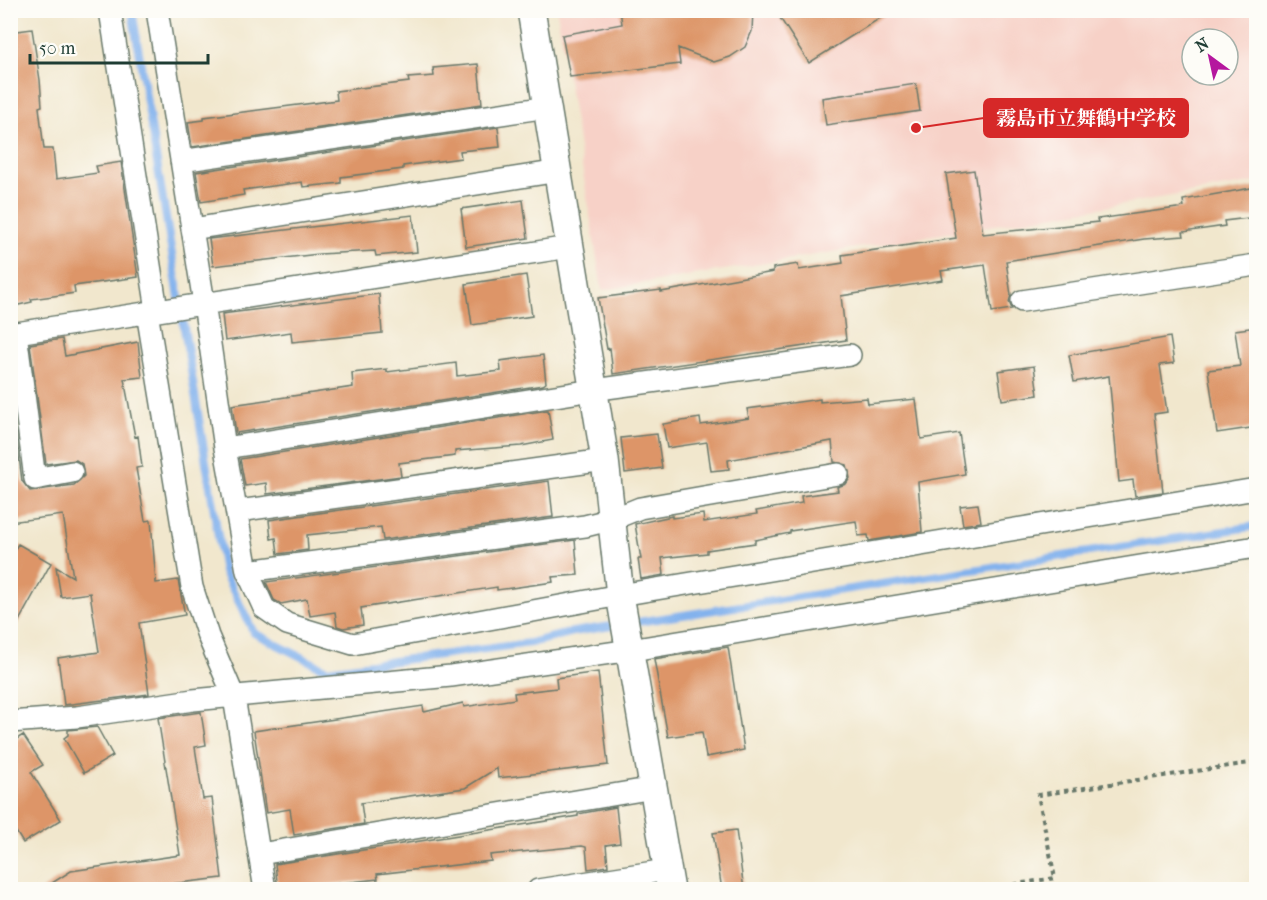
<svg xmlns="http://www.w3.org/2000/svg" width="1267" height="900" viewBox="0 0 1267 900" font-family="'IM FELL French Canon','Noto Serif JP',serif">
<rect width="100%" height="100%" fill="#fdfcf7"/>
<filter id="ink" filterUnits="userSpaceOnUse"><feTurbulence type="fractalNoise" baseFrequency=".0167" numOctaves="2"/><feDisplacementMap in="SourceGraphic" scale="12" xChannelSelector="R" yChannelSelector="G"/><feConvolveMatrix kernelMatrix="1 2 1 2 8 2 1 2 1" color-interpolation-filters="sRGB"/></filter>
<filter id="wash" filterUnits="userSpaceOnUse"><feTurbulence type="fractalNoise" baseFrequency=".008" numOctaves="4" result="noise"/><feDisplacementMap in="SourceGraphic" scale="24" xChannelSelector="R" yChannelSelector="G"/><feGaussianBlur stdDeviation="1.35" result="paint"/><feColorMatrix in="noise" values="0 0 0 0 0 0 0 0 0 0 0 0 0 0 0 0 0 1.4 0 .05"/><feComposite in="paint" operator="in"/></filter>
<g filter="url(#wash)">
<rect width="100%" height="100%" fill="#f1e7cd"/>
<!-- built -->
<path fill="#f7d1c7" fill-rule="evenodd" d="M557,11H1256V182L602,290ZM1192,39H1228V75H1192Z"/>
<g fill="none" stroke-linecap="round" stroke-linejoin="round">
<!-- stream -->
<path stroke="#83b2ed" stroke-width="8" d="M132,10L224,572L254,633L327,670L530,643L573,632L1256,526"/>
</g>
<g id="blocks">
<!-- building -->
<path fill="#dd9567" d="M620,10H753L752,31L745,47L730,57L714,62L678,48L680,64L570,77L562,35L622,24Z
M792,10H893L809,63L780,18Z
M32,29L40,80L42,106L39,107L44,149H53L56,179L98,173L96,166L121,162L138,277L74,286L75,293L31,299L32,302L14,306L10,281V225L16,224L10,190V32Z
M478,64L482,104L192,147L188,122L204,120V117L337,100L336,91L409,82L408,78L434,76L433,68Z
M916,84L920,111L826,125L822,98Z
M498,127L500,147L460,151L461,158L403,166V169L341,177V183L303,187L302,182L243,190L244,195L201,202L196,172Z
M974,170L983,234L1098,222L1097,219L1184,207L1183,200L1257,187V217L1224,221L1225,226L1183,232L1184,236L1144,239L1006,261L1011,295L1009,302L1012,309L992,312L985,265L941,271L943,280L841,296L846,340L613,374L610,348L607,349L598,298L661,290V292L773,272V268L798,264L799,270L843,263L842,255L956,238L946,174Z
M523,200L528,238L466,247L461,209Z
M413,215L417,252L376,256L375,251L319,254L213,266L209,239Z
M526,275L532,316L472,325L466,284Z
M379,294L382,333L292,342L291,332L225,341L222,314Z
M1257,327V427L1217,433L1208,370L1240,366L1235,330Z
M1170,337L1174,363L1160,365L1167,412L1154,414L1163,492L1135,496L1133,480L1119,482L1109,376L1074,382L1069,355Z
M62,339L65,356L138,342L142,377L124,379L135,437L138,436L142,467L136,468L145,521L151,520L156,583L178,580L185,615L139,623L149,694L64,705L58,658L99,652L90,593L61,597L56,567L73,577L63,515L10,522V434L16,433L22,481L30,491L74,485L84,476L82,464L76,460L46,464L30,344Z
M543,355L546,383L543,385L236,433L232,405L353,387L352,373L387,369V372L456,363L457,376L501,371L500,361Z
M1034,366L1038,395L1002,400L998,371Z
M867,398L868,404L916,399L921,439L959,433L965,474L918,482L922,532L869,541L868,535L858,536L856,521L790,531V533L755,540V543L707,550V553L662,558L664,575L641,579L638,559H641L635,524L672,516V518L703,514L704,522L757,514L756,511L802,503L801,496L838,491L837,487L846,484L850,478L847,465L834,462L832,441L728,460L729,469L711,471L707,442L667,448L663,424L700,418L701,425L749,418L747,409L820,399V402Z
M548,410L553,440L521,446L455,451V456L399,463L401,476L267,494L266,483L245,486L240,459Z
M657,434L662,468L625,473L621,438Z
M549,481L553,517L383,540L381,527L307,535L308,550L278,554L276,538L271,539L269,520Z
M978,504L981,522L963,525L960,506Z
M575,540L578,575L552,577L553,582L497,590V587L361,608L363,625L343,628L337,626L335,612L310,616L307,599L281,604L274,600L266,582Z
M18,544L51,563L10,637V557Z
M728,647L744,750L706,757L702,732L668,737L654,659Z
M598,672L608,765L498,778L497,768L465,788L361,803L364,824L294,835L290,809L266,813L254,731L423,706L424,712L463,703L464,707L515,699L514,693L557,688L556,678Z
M201,712L206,745L195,747L203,799L212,798L222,878L118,890H41L71,871L180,855L158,718Z
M97,727L113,756L84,773L64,738L68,735V730Z
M23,735L43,765L31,772L61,820L23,843L10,822V740L12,742Z
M616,807L620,843L606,845L608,866L588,869L586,847L582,846L490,855L491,861L377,874L378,879L316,886V890H278L275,864L578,816V814Z
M736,830L744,890H722L713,833Z"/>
</g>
</g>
<g filter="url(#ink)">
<use href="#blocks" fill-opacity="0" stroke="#68786a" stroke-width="1.5"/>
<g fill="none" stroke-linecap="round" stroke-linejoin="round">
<defs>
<path id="minor" d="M110,10L157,310
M157,10L204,303L225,448L247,571L264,608L287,624L353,644L620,595L1256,489
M181,161L548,107
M192,229L559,171
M1022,301L1256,265
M147,312L192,587L208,636L234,697L265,890
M16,333L35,479L72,472
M10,334L569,247
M225,448L593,390L850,355
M238,511L605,460
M247,571L585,526L613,519L640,508L838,474
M10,722L77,717L193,700L451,676L631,650L1256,547
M260,854L654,788
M538,890L667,870"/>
<path id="tertiary" d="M531,10L605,460L620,595L671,890"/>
</defs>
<!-- minor casing -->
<use href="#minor" stroke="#68786a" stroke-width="24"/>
<!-- tertiary casing -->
<use href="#tertiary" stroke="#68786a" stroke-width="30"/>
<!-- path -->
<path stroke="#68786a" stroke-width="4" stroke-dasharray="4.5 4.5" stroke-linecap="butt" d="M978,890L1055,878L1038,795L1256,762"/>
<!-- minor -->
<use href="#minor" stroke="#fff" stroke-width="21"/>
<!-- tertiary -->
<use href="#tertiary" stroke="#fff" stroke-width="27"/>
</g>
</g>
<!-- callouts -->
<path fill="none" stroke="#d62828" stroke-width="2" d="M916 128L984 118"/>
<circle fill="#d62828" stroke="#fdfcf7" stroke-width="2" cx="916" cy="128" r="6"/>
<rect fill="#d62828" stroke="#d62828" stroke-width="2" x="984" y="99" width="204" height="38" rx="6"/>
<g font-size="20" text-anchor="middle" font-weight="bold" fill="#fff">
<text x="1086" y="125">霧島市立舞鶴中学校</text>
</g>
<!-- margin -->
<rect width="1267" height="900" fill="none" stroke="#fdfcf7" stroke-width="36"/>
<!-- north arrow -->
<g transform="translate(1210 57) rotate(327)"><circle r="28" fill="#fdfcf7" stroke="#a4b0a9" stroke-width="1.5"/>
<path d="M0-4.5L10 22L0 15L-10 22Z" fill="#b5179e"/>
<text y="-9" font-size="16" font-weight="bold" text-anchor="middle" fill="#1f3d34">N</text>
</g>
<!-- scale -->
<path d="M30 54v9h178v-9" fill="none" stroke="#1f3d34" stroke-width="3"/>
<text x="39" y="54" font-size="18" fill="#1f3d34" stroke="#fdfcf7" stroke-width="4.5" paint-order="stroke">50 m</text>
</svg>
